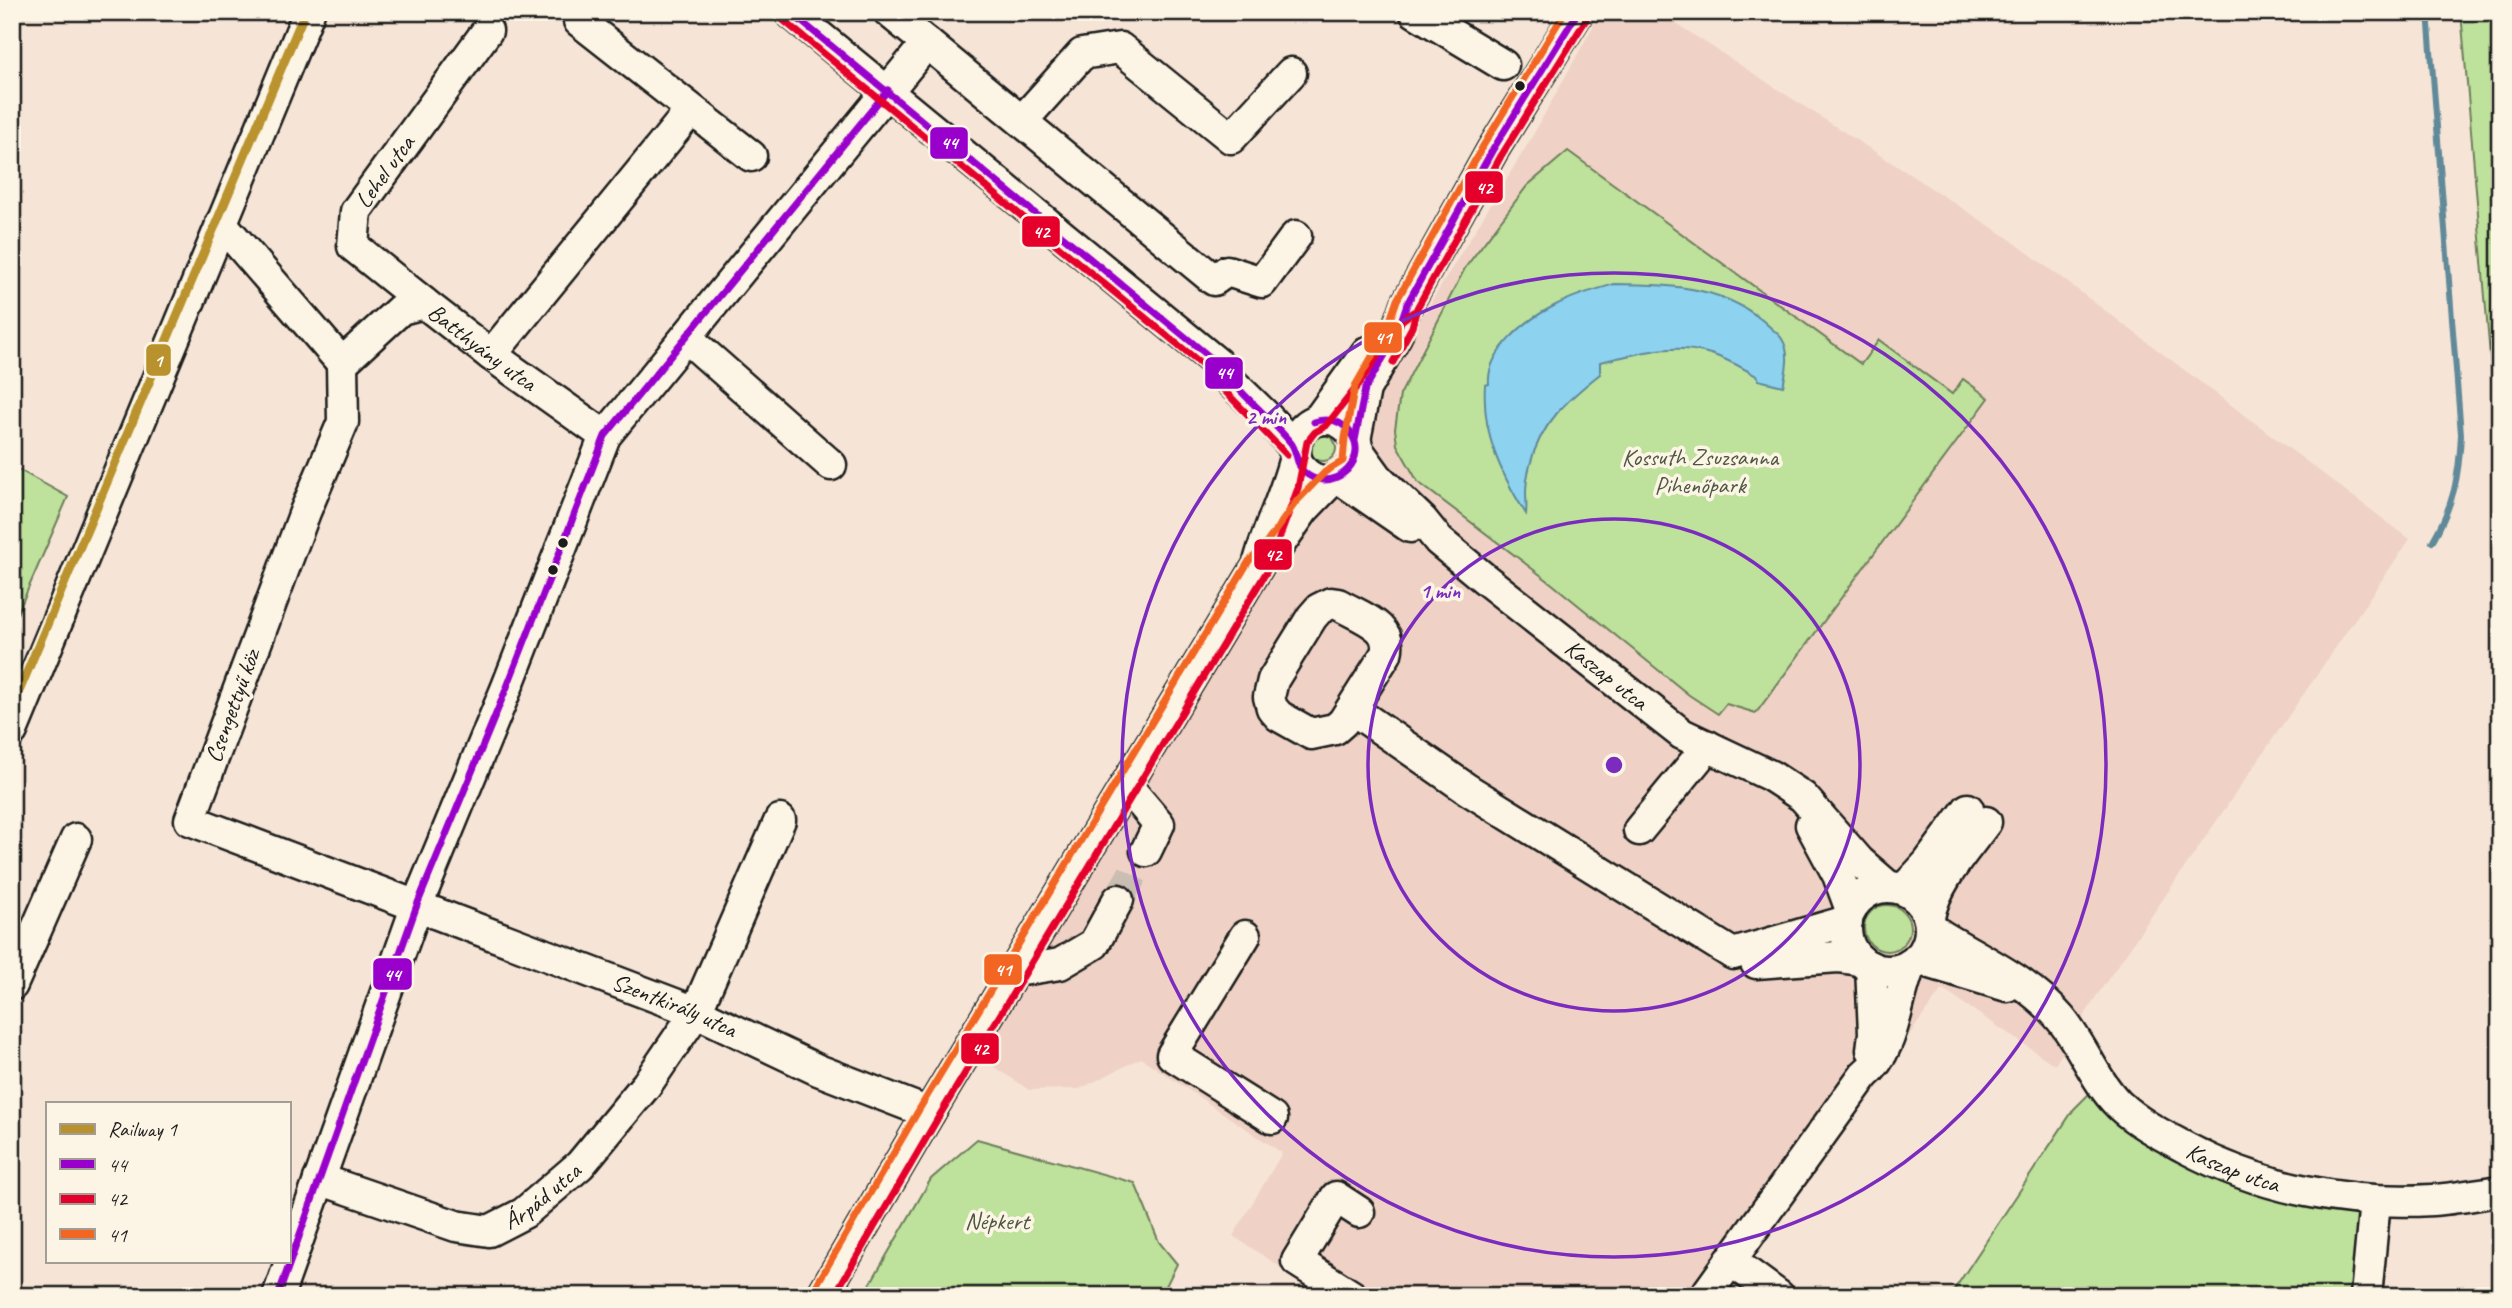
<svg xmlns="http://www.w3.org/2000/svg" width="2512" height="1308" viewBox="0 0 2512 1308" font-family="Caveat,sans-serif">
<rect width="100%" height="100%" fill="#f6e5d6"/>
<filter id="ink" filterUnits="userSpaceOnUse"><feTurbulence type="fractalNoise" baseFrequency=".0143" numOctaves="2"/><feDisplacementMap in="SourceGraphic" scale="14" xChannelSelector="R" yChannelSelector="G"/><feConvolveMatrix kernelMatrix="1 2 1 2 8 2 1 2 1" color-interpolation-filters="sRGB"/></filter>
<g filter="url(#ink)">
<!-- built -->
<path fill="#efd2c5" d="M1601,12H1658L2007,237L2410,539L2096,997L2055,1065L1942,989L1724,1296H1325L1233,1236L1282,1153L1141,1058L1080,1089L1029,1090L972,1052L1529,142Z"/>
<!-- green -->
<path fill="#bee19b" stroke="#6d7e5c" stroke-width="2" d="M2461,12H2500V475Z
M1568,151L1861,364L1879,340L1952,394L1963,379L1989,398L1756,713L1726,704L1718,714L1689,695L1551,583L1418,482L1397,445L1395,429L1400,395L1465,268L1527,186Z
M1310 448a13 13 0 1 1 26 0a13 13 0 1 1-26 0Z
M12,466L68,497L12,626Z
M1864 928a23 23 0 1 1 46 0a23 23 0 1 1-46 0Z
M2100,1083L2178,1144L2375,1201L2366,1296H1950L2074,1109Z
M977,1139L1135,1183L1159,1242L1177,1264L1161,1296H863L931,1179Z"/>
<!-- water -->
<path fill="#8dd2ee" stroke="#60899a" stroke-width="2" d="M1615,284C1671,284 1728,286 1771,328C1774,331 1780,335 1782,339C1791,353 1786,372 1783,386L1758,380V377C1694,338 1670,346 1600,362V374C1568,399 1540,424 1530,465C1528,473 1526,483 1526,492C1526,500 1527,507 1526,514C1500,472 1482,434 1485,385L1489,384C1486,352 1526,320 1552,307C1572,296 1594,290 1615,284Z"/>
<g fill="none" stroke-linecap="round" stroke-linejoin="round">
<!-- stream -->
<path stroke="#60899a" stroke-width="6" d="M2428,12L2461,434C2459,477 2454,504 2432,542"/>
<!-- minor-tunnel -->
<path stroke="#cabdb1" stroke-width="30" stroke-dasharray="30 15" stroke-linecap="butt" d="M1118,900L1146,851"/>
<defs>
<g id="minor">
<path d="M790,12L1217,363L1226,377L1268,418L1295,448"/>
<path d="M1415,12L1503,65"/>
<path d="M579,21L751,156"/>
<path d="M927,43L1214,280L1227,271L1262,282L1296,236"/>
<path d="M1022,121L1082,54L1120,48L1231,138L1291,73"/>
<path id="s1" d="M221,223L342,363L401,309L424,303L491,355L605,436"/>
<path id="s2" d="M424,303L353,246L356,211L487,31"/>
<path d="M687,338L831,465"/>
<path d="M491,355L691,110"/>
<path id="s3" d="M342,363L343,422L305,512L190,820L696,1012L818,1070L929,1113"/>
<circle cx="1326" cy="450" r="31"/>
<path d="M1318,420L1367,352"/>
<path d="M1355,440L1365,389L1396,336L1407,304L1492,151L1578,12"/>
<path id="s4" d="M1357,449L1378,478L1422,520L1439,541L1485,579L1682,734L1771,776L1803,797L1859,861L1889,887"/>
<path d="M1339,478L1410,527"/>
<path d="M1274,552L1304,509L1332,480"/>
<path d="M1331,603L1338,604C1360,617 1394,626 1386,654L1343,722L1335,729L1311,734L1279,716L1272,708L1269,697L1273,680L1312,617L1319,609Z"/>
<path d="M1352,709L1467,789L1733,954L1847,921"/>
<path d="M12,731L309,12"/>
<path d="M1126,785L1159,824L1146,851"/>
<path d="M1811,825L1838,875L1851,910"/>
<path d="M1639,830L1708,746"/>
<circle cx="1888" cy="929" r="42"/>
<path d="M1904,889L1928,863L1968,809"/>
<path d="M1929,917C1936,881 1965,851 1986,822"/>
<path id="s5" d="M1930,925L1939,934C1979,959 2029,981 2060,1018C2083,1045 2094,1080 2119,1105C2138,1123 2164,1136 2186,1148C2261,1188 2347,1205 2432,1200C2454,1199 2477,1194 2500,1191"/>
<path d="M1245,936L1172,1055L1272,1118"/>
<path d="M1917,959L2007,986"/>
<path d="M1756,963L1838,957L1860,960"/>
<path d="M1871,967L1874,1033L1872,1050"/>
<path d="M1016,971L1060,964L1094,944L1118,900"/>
<path d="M12,985L76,839"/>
<path id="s6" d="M319,1179L456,1226L489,1231L524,1213L580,1165L647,1084L696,1012L780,820"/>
<path d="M1730,1260L1779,1296"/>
<path d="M278,1296L417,905L507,687L605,436L927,43L889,12"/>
<path d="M822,1296L929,1113L1258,566C1267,529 1286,495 1295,457"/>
<path d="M1352,1296L1297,1261L1336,1197L1359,1212"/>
<path d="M1705,1296L1864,1075C1896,1049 1895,1000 1911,964"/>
<path d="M2366,1296L2375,1201"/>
</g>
</defs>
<!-- minor casing -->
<use href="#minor" stroke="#1c1c1c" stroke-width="35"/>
<!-- minor -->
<use href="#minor" stroke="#fcf5e5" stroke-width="30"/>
<defs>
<path id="bus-1" d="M790,12L1217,363C1238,393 1268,415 1291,443C1298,452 1295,464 1304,472C1329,495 1369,464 1352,435C1343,421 1329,417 1314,422
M1355,440L1365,389L1396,336L1407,304L1492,151L1578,12
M278,1296L417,905L507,687L605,436L888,90"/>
<path id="bus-2" d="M783,20L1209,370L1219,385L1287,455
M1393,362L1412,327L1417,308L1501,156L1587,18
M834,1296L938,1118L1267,571L1298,488L1307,442L1315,432L1326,426L1359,384L1400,322L1413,312"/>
<path id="bus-3" d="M813,1291L920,1108L1249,561L1262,549L1296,502L1325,472L1343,461L1345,438L1355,386L1386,332L1397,300L1483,146L1565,12"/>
</defs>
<!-- bus-1 casing -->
<use href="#bus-1" stroke="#fcf5e5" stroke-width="12"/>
<!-- bus-2 casing -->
<use href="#bus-2" stroke="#fcf5e5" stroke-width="12"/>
<!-- bus-3 casing -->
<use href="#bus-3" stroke="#fcf5e5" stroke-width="12"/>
<!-- bus-1 -->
<use href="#bus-1" stroke="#90c" stroke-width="7"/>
<!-- bus-2 -->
<use href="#bus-2" stroke="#e4002b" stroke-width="7"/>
<!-- bus-3 -->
<use href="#bus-3" stroke="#f26522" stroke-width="7"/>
<defs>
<path id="rail-1" d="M12,708L305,12"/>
</defs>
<!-- rail-1 casing -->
<use href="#rail-1" stroke="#fcf5e5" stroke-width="14"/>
<!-- rail-1 -->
<use href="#rail-1" stroke="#ba922d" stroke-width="9"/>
</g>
</g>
<!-- distance rings -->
<g fill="none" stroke="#7b2cbf" stroke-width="3.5">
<circle cx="1614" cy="765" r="246"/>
<circle cx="1614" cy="765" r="492"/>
</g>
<!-- markers -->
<g fill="#1c1c1c" stroke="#fcf5e5" stroke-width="2.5">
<circle cx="1520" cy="86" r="6"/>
<circle cx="563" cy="543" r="6"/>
<circle cx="553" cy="570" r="6"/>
</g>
<g text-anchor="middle" stroke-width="7" stroke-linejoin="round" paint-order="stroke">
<!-- street labels -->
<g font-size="24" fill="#1c1c1c" stroke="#fcf5e5">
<text dy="8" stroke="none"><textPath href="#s2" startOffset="175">Lehel utca</textPath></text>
<text dy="8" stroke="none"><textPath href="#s1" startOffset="362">Batthyány utca</textPath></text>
<text dy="8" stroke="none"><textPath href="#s4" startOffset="338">Kaszap utca</textPath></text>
<text transform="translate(232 706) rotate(-70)" y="8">Csengettyű köz</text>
<text dy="8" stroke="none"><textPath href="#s3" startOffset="1004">Szentkirály utca</textPath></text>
<text dy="8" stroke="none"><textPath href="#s5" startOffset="397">Kaszap utca</textPath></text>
<text dy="8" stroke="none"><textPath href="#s6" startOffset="242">Árpád utca</textPath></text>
</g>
<!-- park labels -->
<g font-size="24" fill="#4d5742" stroke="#fcf5e5">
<text x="1700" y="465">Kossuth Zsuzsanna<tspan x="1700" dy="28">Pihenőpark</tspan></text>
<text x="997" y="1229">Népkert</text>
</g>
</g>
<circle cx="1614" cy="765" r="10" fill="#7b2cbf" stroke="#fcf5e5" stroke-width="3.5"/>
<g font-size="21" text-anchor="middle" font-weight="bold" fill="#7b2cbf" stroke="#fcf5e5" stroke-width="7" stroke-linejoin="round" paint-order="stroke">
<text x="1266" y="424">2 min</text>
<text x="1440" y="598">1 min</text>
</g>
<g stroke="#fcf5e5" stroke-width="2.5">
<rect x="929" y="126" width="40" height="34" rx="7" fill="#90c"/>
<rect x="1464" y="170" width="40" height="34" rx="7" fill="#e4002b"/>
<rect x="1021" y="215" width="40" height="33" rx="7" fill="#e4002b"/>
<rect x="1363" y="321" width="40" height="33" rx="7" fill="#f26522"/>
<rect x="145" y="343" width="27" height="34" rx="7" fill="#ba922d"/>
<rect x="1204" y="356" width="40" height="34" rx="7" fill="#90c"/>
<rect x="1253" y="538" width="40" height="33" rx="7" fill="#e4002b"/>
<rect x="983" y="953" width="40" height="33" rx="7" fill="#f26522"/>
<rect x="372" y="957" width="41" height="34" rx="7" fill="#90c"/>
<rect x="960" y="1032" width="40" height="33" rx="7" fill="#e4002b"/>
</g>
<g font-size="19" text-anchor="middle" font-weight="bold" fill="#fff">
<text x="949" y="149">44</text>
<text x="1484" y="194">42</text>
<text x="1041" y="238">42</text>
<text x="1383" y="344">41</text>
<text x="158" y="367">1</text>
<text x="1224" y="379">44</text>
<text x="1273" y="561">42</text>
<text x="1003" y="976">41</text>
<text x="392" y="981">44</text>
<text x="980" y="1055">42</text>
</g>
<!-- margin -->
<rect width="2512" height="1308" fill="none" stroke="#fcf5e5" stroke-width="42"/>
<rect x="21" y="21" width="2470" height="1266" fill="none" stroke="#1c1c1c" stroke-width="2.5" filter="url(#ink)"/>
<!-- legend -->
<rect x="46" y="1102" width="245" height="161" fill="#fcf5e5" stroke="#a29e95" stroke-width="2"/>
<rect x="60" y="1124" width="35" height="10" fill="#ba922d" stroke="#a29e95" stroke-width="2"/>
<text x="108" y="1136" font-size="21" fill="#1c1c1c">Railway 1</text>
<rect x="60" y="1159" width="35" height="10" fill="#9900cc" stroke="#a29e95" stroke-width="2"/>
<text x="108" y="1172" font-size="21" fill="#1c1c1c">44</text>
<rect x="60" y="1194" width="35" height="10" fill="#e4002b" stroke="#a29e95" stroke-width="2"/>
<text x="108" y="1206" font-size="21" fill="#1c1c1c">42</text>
<rect x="60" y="1229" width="35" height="10" fill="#f26522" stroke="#a29e95" stroke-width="2"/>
<text x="108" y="1242" font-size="21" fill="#1c1c1c">41</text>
</svg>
